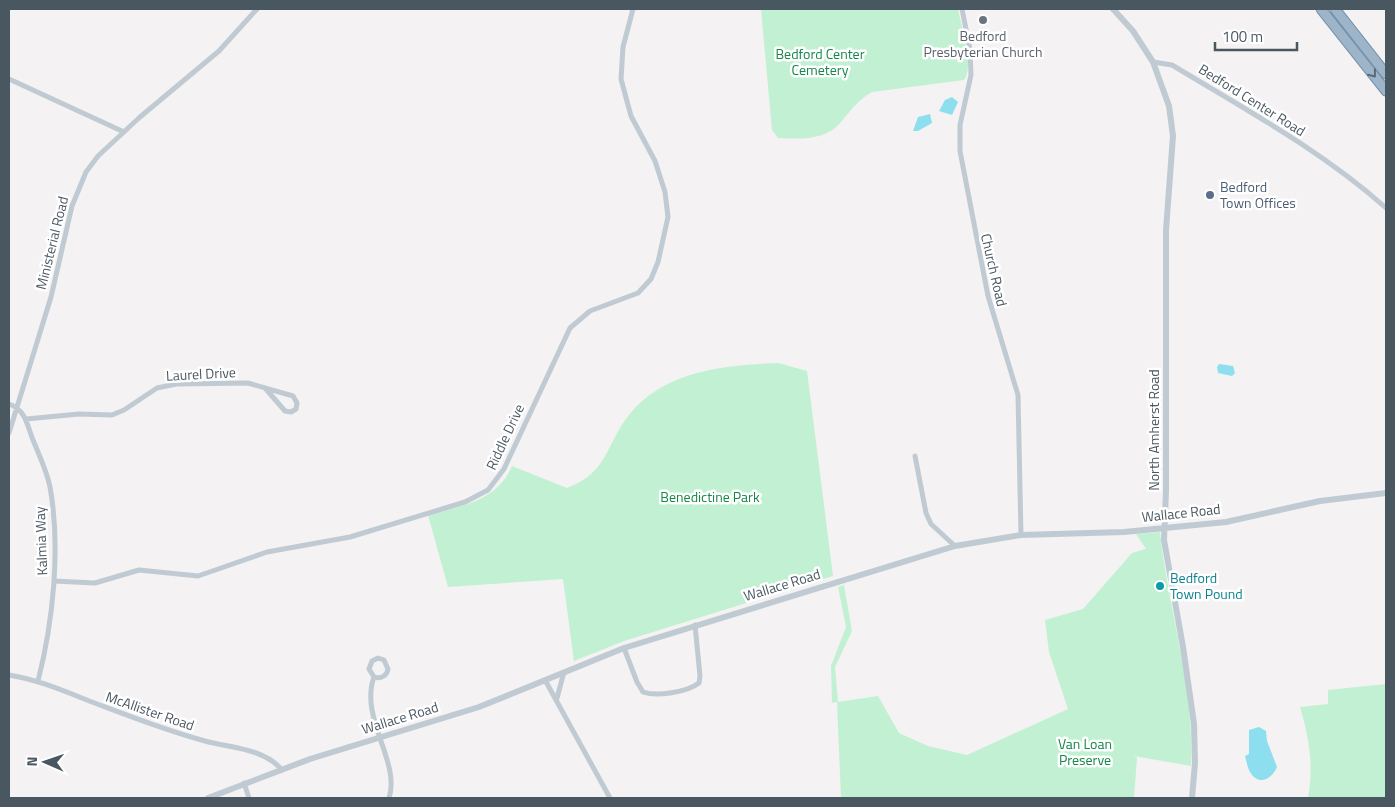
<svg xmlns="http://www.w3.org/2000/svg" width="1395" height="807" viewBox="0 0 1395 807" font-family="'Titillium Web',sans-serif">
<rect width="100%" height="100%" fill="#f4f2f2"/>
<!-- green -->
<path fill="#c1f1d2" d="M761,9H958C961,27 975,64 964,80L872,92C858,100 851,110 841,122C825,141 800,139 778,138L772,130Z
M778,363L807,371L833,576L624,641L574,661L563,579L448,587L428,515C463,505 496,502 512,466L567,488C609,472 605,445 629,415C664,370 726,365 778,363Z
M1160,532C1168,610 1195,687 1191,766L1134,756L1137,758L1134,798H841L837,702L832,703L831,666L846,627L838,587L844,585L852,631L835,667L838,702L878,696L899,733L928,746L967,755L1068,709L1049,652L1045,620L1083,609L1132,553L1146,549L1136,534Z
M1386,684V798H1308C1314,766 1309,737 1300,707L1328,704V690Z"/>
<!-- water -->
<path fill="#8ddfef" d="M952,97L958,102L952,115L939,111L945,100Z
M930,114L932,123L918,131H913L918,117Z
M1219,364L1233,366L1235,373L1232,376L1218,373L1217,367Z
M1259,727L1266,731L1267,741L1277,767C1273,777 1261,786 1252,775C1247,769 1247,762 1245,756L1249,754V730Z"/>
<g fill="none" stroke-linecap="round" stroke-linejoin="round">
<defs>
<path id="trunk" d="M1321,9L1386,91
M1335,9L1386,74"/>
</defs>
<!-- trunk casing -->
<use href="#trunk" stroke="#7492ad" stroke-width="11"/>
<!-- minor -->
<path stroke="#c0cad2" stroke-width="5" d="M962,9L970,49L971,75L960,125V151L988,296L1018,395L1021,535
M1153,62L1172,65C1245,109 1322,151 1386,208
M9,79L124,132
M9,404C26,410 27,425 33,440C39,455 47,471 50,487C61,548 53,622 38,681
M26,419L79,414L112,415L124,410L157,388L176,384L248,383L293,396L297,403L296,409L291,412L285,411L265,388
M9,433L51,297L72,206L86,172L98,156L140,117L219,51L257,9
M915,456L926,513L931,524L955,546
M54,581L95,583L139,570L198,576L267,552L350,537L465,502L488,490L504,469L570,328L590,311L638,293L651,279L658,262L668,217L665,192L655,161L631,116L621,79L623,47L633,9
M624,648L637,682L643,692C657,697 687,692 699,683L700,676L695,625
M9,675C39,680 64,691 92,702C129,716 167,731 205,741C230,748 264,748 282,770
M374,677C381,679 387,676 388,669L384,660L378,658L372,661L369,669L374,677C359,718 401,762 389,798
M545,680L610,798
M557,698L564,672
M244,783L249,798"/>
<!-- tertiary -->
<path stroke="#c0cad2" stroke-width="6" d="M1113,9L1133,31L1153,62L1169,106L1173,136L1166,230V491L1164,540L1183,647L1194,724L1195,763L1192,798
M208,798L310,759L479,707L624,648L955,546L1021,535L1124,532L1226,522L1320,501L1386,493"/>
<!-- trunk -->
<use href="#trunk" stroke="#9eb5c9" stroke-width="9"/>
</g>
<!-- one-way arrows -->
<defs><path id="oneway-chevron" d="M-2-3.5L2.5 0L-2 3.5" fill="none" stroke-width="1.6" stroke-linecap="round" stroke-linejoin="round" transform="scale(1.25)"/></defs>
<use stroke="#5a6a76" href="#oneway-chevron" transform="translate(1373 74) rotate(52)"/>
<!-- markers -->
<circle fill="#6b7280" stroke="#fff" stroke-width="2" cx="983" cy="20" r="5"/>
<circle fill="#5c6f8a" stroke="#fff" stroke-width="2" cx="1210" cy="195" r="5"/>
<circle fill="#0f9aa8" stroke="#fff" stroke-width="2" cx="1160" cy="586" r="5"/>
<g text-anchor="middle" stroke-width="5" stroke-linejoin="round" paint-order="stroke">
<!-- worship labels -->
<g font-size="14" fill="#5b616d" stroke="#fff">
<text x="983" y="41">Bedford<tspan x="983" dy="16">Presbyterian Church</tspan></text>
</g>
<!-- park labels -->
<g font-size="14" fill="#158749" stroke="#fff">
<text x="820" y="59">Bedford Center<tspan x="820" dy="16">Cemetery</tspan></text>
<text x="710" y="502">Benedictine Park</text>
<text x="1085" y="749">Van Loan<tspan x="1085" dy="16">Preserve</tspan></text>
</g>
<!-- street labels -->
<g font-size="14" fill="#495761" stroke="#fff">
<text transform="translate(1252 100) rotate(32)" y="5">Bedford Center Road</text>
<text transform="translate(52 243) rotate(-76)" y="5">Ministerial Road</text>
<text transform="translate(994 270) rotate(77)" y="5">Church Road</text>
<text transform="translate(201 374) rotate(-3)" y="5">Laurel Drive</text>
<text transform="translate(1154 430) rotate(-90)" y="5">North Amherst Road</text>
<text transform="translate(505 437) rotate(-65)" y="5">Riddle Drive</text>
<text transform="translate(1181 513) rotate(-6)" y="5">Wallace Road</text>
<text transform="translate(41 541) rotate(-92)" y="5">Kalmia Way</text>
<text transform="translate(782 585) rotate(-17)" y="5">Wallace Road</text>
<text transform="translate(150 711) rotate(19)" y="5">McAllister Road</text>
<text transform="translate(400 718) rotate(-17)" y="5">Wallace Road</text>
</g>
<!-- service labels -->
<g font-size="14" fill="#4e5e75" stroke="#fff" text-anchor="start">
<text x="1220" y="192">Bedford<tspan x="1220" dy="16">Town Offices</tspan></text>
</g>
<!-- culture labels -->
<g font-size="14" fill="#0d838f" stroke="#fff" text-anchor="start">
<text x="1170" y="583">Bedford<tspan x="1170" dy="16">Town Pound</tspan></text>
</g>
</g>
<!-- border -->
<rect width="1395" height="807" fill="none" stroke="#495761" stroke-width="20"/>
<!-- north arrow -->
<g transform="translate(45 762) rotate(272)" stroke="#ffffff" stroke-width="4" paint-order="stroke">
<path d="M0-4L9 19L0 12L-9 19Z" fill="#495761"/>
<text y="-8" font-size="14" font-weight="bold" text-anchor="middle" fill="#495761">N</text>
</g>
<!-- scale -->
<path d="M1215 42v8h82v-8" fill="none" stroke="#495761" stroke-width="2.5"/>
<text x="1222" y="42" font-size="15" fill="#495761" stroke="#ffffff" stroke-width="4" paint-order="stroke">100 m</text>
</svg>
